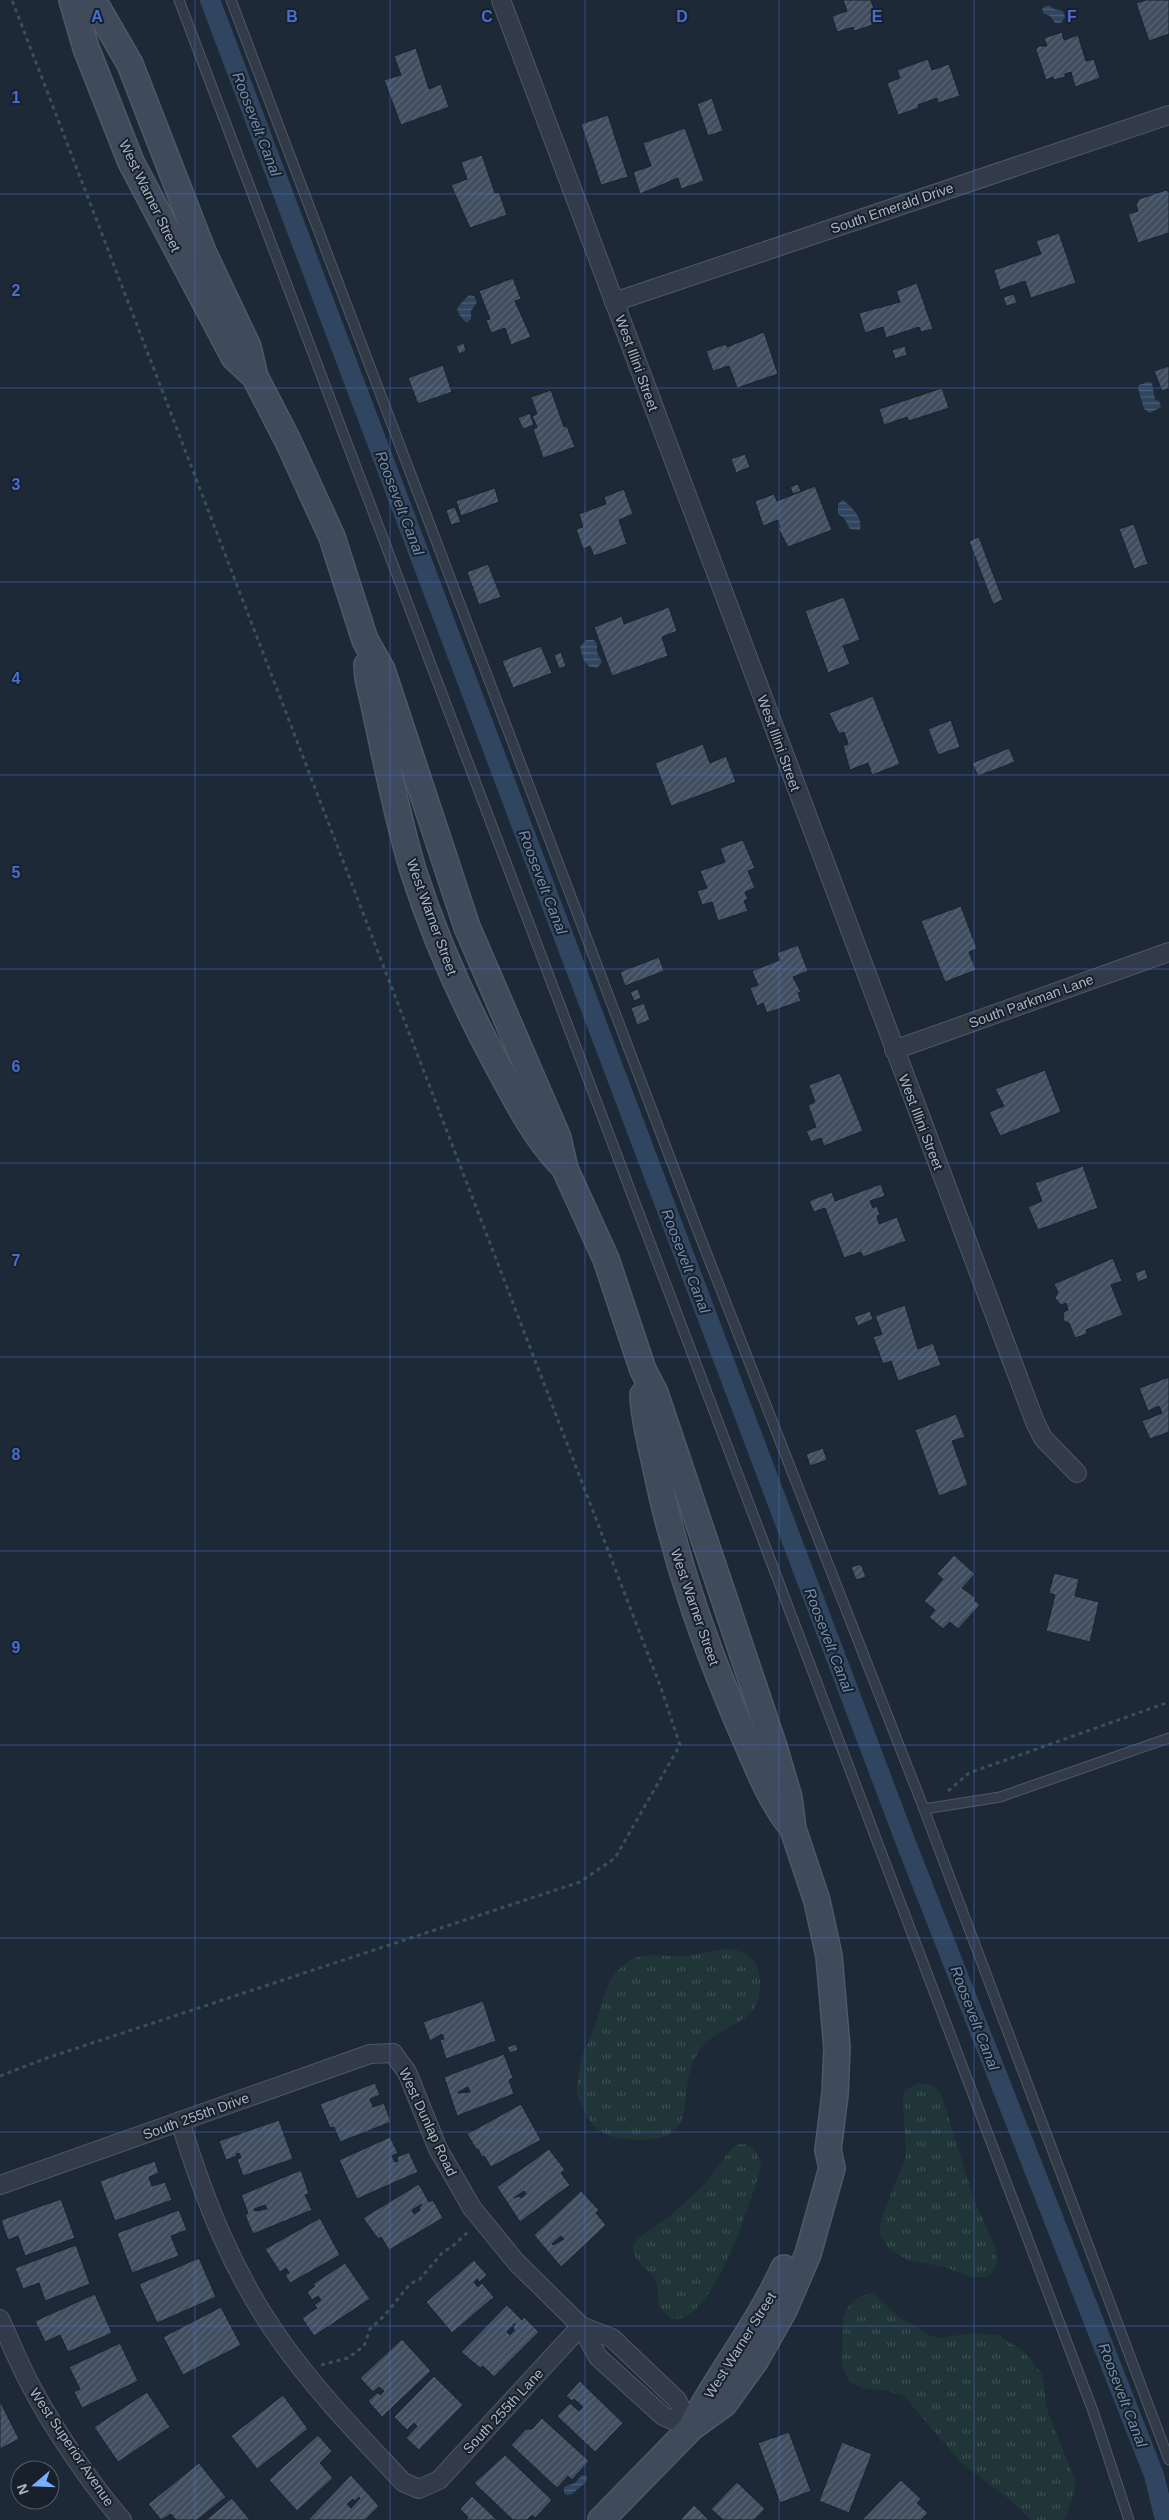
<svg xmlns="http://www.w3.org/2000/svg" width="1169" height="2520" font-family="Arial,sans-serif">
<defs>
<pattern id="grass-tufts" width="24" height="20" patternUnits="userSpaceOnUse" patternTransform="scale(1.25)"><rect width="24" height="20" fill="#203538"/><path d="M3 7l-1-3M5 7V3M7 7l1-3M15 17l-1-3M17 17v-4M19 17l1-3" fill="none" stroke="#3e5053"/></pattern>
<pattern id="water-rules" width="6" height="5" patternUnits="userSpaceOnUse" patternTransform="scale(1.25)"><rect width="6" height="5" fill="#30455f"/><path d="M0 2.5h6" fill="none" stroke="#4b5e74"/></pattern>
<pattern id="building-hatch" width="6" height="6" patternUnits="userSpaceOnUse" patternTransform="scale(1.25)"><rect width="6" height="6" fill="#414e5f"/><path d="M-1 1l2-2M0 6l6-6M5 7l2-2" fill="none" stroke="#5a6574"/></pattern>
</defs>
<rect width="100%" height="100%" fill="#1e2937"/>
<g fill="url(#grass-tufts)">
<path d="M 726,1949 C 741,1950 756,1956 759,1974 C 768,2028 719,2019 698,2053 C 671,2095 710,2146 626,2139 C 604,2137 591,2128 583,2108 C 581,2103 577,2097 577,2091 C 577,2081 580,2067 582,2057 C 585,2048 591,2039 594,2029 C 602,2005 604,1980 626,1963 C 644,1950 664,1958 685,1956 C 699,1955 712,1950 726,1949 Z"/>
<polygon points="919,2083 934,2086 941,2094 974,2200 995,2246 997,2263 991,2274 986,2277 971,2277 945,2267 908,2260 889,2249 880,2236 881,2219 906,2156 903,2097 905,2090"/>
<path d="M 739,2144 C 752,2143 760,2154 761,2166 C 752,2199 713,2325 672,2319 L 660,2308 C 655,2298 661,2288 654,2278 C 647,2266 632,2262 633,2246 L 639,2238 L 672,2214 L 702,2187 L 731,2149 Z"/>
<path d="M 873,2293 L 899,2317 L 929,2335 L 939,2338 L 973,2333 L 998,2335 L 1023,2351 L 1041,2373 L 1044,2382 L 1046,2407 L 1075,2480 L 1075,2490 L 1065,2520 L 1031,2520 L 1009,2499 L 961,2463 L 904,2396 L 884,2390 L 865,2389 L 851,2383 L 842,2367 L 843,2319 C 846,2306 859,2294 873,2293 Z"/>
</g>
<g fill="url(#water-rules)">
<polygon points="1049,5 1054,9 1063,11 1065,17 1061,23 1055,23 1050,16 1043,13 1042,8"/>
<path d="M 469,295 L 474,296 L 477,302 L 471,311 L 471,319 L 467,322 C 463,321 455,310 458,307 C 460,304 466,298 469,295 Z"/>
<polygon points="1148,382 1152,383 1155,400 1159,401 1161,407 1150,413 1144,409 1138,388 1139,385"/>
<path d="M 843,500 C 852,508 863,517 860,530 L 850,529 L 844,518 L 838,514 L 838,504 Z"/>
<polygon points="586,640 594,640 597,644 597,652 602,662 597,668 590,667 584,661 580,647"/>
<polygon points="582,2475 587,2476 586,2482 572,2494 567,2495 564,2493 564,2487 575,2483"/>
</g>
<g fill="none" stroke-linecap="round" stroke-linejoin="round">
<polyline stroke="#30455f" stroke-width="20" points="210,0 906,1843 1154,2475 1165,2520"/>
</g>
<g fill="url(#building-hatch)" stroke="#19222d" fill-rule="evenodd">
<polygon points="843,0 871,0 879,23 854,31 853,27 837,32 832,16 847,11"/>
<polygon points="1146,0 1169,0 1169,34 1149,41 1136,3"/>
<polygon points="1062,32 1064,40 1078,35 1086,61 1094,59 1100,78 1075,87 1071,72 1065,74 1065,77 1054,80 1053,77 1046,80 1036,50 1038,46 1047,46 1044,38"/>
<polygon points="416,48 429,89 441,84 449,107 401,125 384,80 401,75 394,56"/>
<polygon points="928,59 932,70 949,64 960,96 938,103 937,98 918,105 919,108 898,115 887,83 900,78 897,70"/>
<polygon points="712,98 723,131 708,136 697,104"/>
<polygon points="608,115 628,177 601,185 581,124"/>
<polygon points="685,128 704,181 681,189 678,178 640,194 633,172 651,166 643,143"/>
<polygon points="482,155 495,193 499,192 507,215 470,228 451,185 467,179 461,162"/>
<polygon points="1166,190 1169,192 1169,233 1138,243 1128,214 1138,211 1136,205 1139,199"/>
<polygon points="1059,233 1076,283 1031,298 1025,281 1000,290 994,270 1041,254 1036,241"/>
<polygon points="513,278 521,299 515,301 531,337 511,345 505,328 491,333 486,320 490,319 479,291"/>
<polygon points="917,283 933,329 921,332 919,327 886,338 883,327 865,333 859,313 900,302 896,291"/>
<polygon points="1014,294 1017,303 1006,306 1003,297"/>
<polygon points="764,332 778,374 737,388 729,366 713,371 706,351 726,344 727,347"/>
<polygon points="464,343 466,351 459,354 456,346"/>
<polygon points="905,346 907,355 895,359 892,350"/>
<polygon points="443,365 452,392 418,404 408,378"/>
<polygon points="1169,366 1169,388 1162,391 1154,371"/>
<polygon points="942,388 949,408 909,421 907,417 884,425 879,409"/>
<polygon points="551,390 564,427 567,426 575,447 543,458 533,429 537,427 532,416 537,414 531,397"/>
<polygon points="530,413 534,425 523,429 518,418"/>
<polygon points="745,454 750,467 736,473 731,459"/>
<polygon points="798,484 801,491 793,494 790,487"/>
<polygon points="815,486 832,530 788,547 778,528 780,527 778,520 763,526 755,501 774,494 777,501"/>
<polygon points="495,488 499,502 461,516 456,501"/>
<polygon points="624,489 633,514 619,520 627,544 594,556 590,546 583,549 576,529 583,527 579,514 606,504 604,497"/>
<polygon points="455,507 461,522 451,525 446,510"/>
<polygon points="1134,524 1148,564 1134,569 1119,529"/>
<polygon points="979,537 1003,600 993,604 969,541"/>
<polygon points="488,564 501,597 479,605 467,572"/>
<polygon points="844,597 860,640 843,646 850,664 828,673 805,611"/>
<polygon points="669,607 677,631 662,637 668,656 612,676 594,627 622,616 624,624"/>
<polygon points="541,646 552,673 513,688 502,661"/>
<polygon points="561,652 566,666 559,669 554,655"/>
<polygon points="873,696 900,764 872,775 868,763 850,770 843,746 848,744 844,732 839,734 829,713"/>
<polygon points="951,720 960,747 938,755 928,729"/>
<polygon points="703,744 710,763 726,756 736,782 671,806 655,763"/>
<polygon points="1009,748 1015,762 978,776 972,763"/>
<polygon points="743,840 755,868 748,871 755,888 745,892 748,899 744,901 748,911 718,921 712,902 702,905 697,891 707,888 700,871 725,862 720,848"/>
<polygon points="961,906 977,949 969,952 976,970 945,982 921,921"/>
<polygon points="798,945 808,971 793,977 801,992 798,993 801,1001 767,1013 763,1003 757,1006 750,988 758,985 752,971 780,960 777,953"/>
<polygon points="659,957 664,971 625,986 620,972"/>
<polygon points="638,989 641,998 634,1001 630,992"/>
<polygon points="644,1003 650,1020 637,1025 631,1008"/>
<polygon points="1045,1070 1061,1112 1000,1136 989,1112 1004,1106 995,1089"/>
<polygon points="840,1073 863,1131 824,1146 821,1138 811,1142 806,1131 816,1127 808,1105 815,1102 809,1085"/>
<polygon points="1083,1166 1098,1208 1038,1230 1028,1207 1042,1201 1035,1183"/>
<polygon points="881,1184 885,1196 870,1201 873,1208 877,1206 880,1215 877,1216 879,1224 897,1217 906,1241 863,1257 861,1252 844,1258 825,1208 814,1212 809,1201 832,1192 835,1201"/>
<polygon points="1113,1258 1122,1281 1111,1285 1123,1315 1086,1330 1087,1334 1075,1338 1069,1323 1064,1321 1063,1317 1064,1312 1068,1310 1066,1303 1061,1305 1055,1298 1058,1292 1054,1284"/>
<polygon points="1145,1269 1148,1278 1138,1282 1135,1273"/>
<polygon points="905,1305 918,1349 933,1343 941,1365 898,1381 891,1361 883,1364 873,1337 882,1334 875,1316"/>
<polygon points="870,1311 873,1319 858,1326 854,1317"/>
<polygon points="1169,1377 1169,1432 1150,1439 1142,1421 1162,1413 1159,1406 1148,1411 1139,1388"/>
<polygon points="956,1414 965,1437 952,1441 968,1485 939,1496 915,1430"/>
<polygon points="823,1448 827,1460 810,1466 806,1454"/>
<polygon points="954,1555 975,1574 962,1588 976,1598 974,1600 980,1605 958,1629 950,1622 943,1629 929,1617 935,1610 924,1601 943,1579 937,1574"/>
<polygon points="861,1564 866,1577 856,1580 851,1567"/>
<polygon points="1054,1573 1079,1579 1075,1596 1099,1602 1090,1642 1046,1631 1055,1595 1049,1593"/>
<polygon points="483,2001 496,2041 446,2059 440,2040 444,2039 442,2034 430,2041 423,2022"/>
<polygon points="516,2044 518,2050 510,2053 507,2047"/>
<path d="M 504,2054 L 513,2078 L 509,2080 L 514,2094 L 457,2116 L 444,2077 ZM 468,2087 L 470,2092 L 458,2093 L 458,2092 Z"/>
<polygon points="375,2083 380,2095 370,2099 373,2107 384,2103 391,2122 340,2142 334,2127 330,2128 320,2104"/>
<polygon points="521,2104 541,2140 491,2167 484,2156 482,2157 478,2149 476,2149 467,2134"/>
<polygon points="279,2120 293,2159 243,2176 237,2159 241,2158 239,2153 236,2154 237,2156 226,2160 219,2141"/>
<polygon points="390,2137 398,2153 392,2156 395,2162 398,2161 397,2157 409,2152 418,2172 357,2199 339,2160"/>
<path d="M 549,2149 L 565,2170 L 561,2173 L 570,2185 L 520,2222 L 497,2187 ZM 524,2191 L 526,2194 L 521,2198 L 519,2196 L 514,2198 Z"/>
<polygon points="155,2161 159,2173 149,2177 152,2186 165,2182 172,2200 115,2221 100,2181"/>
<path d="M 301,2170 L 309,2194 L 305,2195 L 312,2210 L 253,2234 L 245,2215 L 248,2213 L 241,2195 ZM 265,2205 L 267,2209 L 255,2211 L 254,2209 Z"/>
<path d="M 419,2184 L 429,2202 L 433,2200 L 443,2218 L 389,2250 L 381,2237 L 378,2239 L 363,2218 ZM 422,2204 L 419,2208 L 420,2210 L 414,2214 L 412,2210 Z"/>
<path d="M 581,2191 L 599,2210 L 596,2213 L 606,2225 L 561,2267 L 534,2235 ZM 561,2236 L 564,2239 L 553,2245 L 552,2244 Z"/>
<polygon points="61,2199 75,2238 25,2256 18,2236 8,2240 1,2220"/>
<polygon points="179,2210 187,2230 171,2236 179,2256 132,2273 117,2233"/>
<polygon points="320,2218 340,2255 290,2283 285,2275 289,2273 286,2268 280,2272 265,2249"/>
<polygon points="76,2245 90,2284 45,2301 39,2283 23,2289 15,2268"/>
<polygon points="199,2258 216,2297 157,2323 139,2284"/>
<polygon points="474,2260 487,2275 479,2282 477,2279 474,2282 478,2287 482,2283 494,2297 452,2333 426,2302"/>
<polygon points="345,2263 370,2299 314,2336 302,2318 317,2308 314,2305 321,2300 318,2296 312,2300 307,2292 315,2286 313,2284"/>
<polygon points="95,2294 112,2333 68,2352 60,2335 45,2342 35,2321"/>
<path d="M 507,2305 L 522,2320 L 524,2317 L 539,2332 L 494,2377 L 483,2366 L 480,2368 L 461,2352 ZM 515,2323 L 513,2329 L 515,2330 L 510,2335 L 507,2332 Z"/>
<polygon points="221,2307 241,2345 183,2375 163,2337"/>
<polygon points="402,2339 431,2371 382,2417 368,2401 378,2392 380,2395 384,2391 379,2387 373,2392 360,2378"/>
<polygon points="120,2343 138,2381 82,2408 74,2392 80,2389 69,2367"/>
<polygon points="434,2376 463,2405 419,2450 406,2438 417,2426 414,2423 407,2430 394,2417"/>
<polygon points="580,2381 623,2423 595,2452 557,2416 570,2403 579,2411 583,2407 574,2399 572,2401 566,2396"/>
<polygon points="147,2392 170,2427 118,2462 94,2427"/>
<polygon points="283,2395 308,2429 257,2469 231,2436"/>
<polygon points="0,2401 19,2439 0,2449"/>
<polygon points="542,2418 589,2461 572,2480 568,2476 557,2488 511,2445 526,2429 532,2429"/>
<polygon points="789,2432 811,2491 780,2503 758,2443"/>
<polygon points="318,2435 332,2451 320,2463 333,2478 297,2511 269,2480"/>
<polygon points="842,2442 872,2454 849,2513 819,2501"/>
<polygon points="505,2455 552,2500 535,2518 532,2515 527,2520 513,2520 474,2483"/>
<polygon points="199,2463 226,2497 197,2520 176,2520 171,2514 161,2520 148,2504"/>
<path d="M 351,2475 L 379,2506 L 365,2520 L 308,2520 ZM 359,2497 L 360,2498 L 351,2508 L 347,2504 L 353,2499 L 355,2501 Z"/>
<polygon points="901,2480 921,2499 917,2503 928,2513 921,2520 862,2520"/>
<polygon points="737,2482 765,2509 754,2520 723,2520 711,2509"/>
<polygon points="472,2496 497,2520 466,2520 468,2517 460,2509"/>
<polygon points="232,2498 250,2520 206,2520"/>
<polygon points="694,2505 709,2520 680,2520"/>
</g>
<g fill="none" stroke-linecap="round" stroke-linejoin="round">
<g stroke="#4f5865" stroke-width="11">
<g id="lane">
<polyline points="179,0 1093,2411 1129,2520"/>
<polyline points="231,0 694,1221 924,1809 1169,2460"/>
<polyline points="924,1809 1000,1797 1169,1738"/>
</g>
</g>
<g stroke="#4f5865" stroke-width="20">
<g id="street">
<polyline points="501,0 1035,1422 1043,1438 1077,1473"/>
<polyline points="614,302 1169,115"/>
<polyline points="894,1050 1169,952"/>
<path d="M 180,2121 C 204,2199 233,2274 281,2341 C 317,2392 361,2437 403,2482 L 419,2489 L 439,2480 L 581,2326"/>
<polyline points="0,2185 370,2054 393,2053 407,2072 438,2149 472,2208 516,2262 581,2326 598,2357 663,2416 691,2428"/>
<path d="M 0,2319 C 10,2341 19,2364 31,2386 C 53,2428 91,2484 122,2520"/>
<polyline points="581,2326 612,2338 677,2400 691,2428"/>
</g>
</g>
<g stroke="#4f5865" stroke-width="28">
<g id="secondary">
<polyline points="72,0 86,48 131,162 234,357 251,373"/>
<polyline points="93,0 130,64 203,252 248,347 255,377 288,441 332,537 365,640 382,670 467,927 558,1138 565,1169 606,1259 643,1370 655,1393 774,1747 789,1798 793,1829 817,1901 829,1956 837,2048 835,2094 828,2150 832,2168 808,2254 784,2310 755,2361 724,2404 691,2428 601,2520"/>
<path d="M 367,665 L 368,678 C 383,742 394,807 413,870 C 435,939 464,1004 499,1068 C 517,1101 534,1135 560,1163"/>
<path d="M 643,1395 C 644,1421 652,1448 657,1473 C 677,1567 706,1648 744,1736 C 757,1765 768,1795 787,1821"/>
<path d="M 693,2423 C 722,2370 759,2323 784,2268"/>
</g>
</g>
<g stroke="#3a5152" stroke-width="3" stroke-dasharray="4 4" stroke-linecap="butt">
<polyline points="948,1791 969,1773 1169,1702"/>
<polyline points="0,2076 44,2059 580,1882 615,1858 680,1745 661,1688 12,0"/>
<polyline points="321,2365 348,2358 364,2346 370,2329 384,2316 410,2284 420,2279 442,2253 454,2245 469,2231"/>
</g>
<use href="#lane" stroke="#323b47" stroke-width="9"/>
<use href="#street" stroke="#323b47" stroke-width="18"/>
<use href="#secondary" stroke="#3f4a5a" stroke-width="25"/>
</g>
<path fill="none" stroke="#486dd2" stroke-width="1" stroke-opacity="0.55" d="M 195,0 L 195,2520M 390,0 L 390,2520M 585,0 L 585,2520M 779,0 L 779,2520M 974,0 L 974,2520M 0,194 L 1169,194M 0,388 L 1169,388M 0,582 L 1169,582M 0,775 L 1169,775M 0,969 L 1169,969M 0,1163 L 1169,1163M 0,1357 L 1169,1357M 0,1551 L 1169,1551M 0,1745 L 1169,1745M 0,1938 L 1169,1938M 0,2132 L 1169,2132M 0,2326 L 1169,2326"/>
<g text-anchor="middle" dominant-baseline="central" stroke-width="4" stroke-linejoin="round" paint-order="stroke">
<g font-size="14" fill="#abb5c4" stroke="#17202b">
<text transform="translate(150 196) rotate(64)">West Warner Street</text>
<text transform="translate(892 208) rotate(-19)">South Emerald Drive</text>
<text transform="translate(637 363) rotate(70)">West Illini Street</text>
<text transform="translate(779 743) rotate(70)">West Illini Street</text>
<text transform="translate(432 917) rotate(70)">West Warner Street</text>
<text transform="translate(1031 1001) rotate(-20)">South Parkman Lane</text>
<text transform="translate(921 1122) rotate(69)">West Illini Street</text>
<text transform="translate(695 1607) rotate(71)">West Warner Street</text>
<text transform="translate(196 2116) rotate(-20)">South 255th Drive</text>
<text transform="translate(428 2122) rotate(65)">West Dunlap Road</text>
<text transform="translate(740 2345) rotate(-58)">West Warner Street</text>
<text transform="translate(503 2411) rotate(-47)">South 255th Lane</text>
<text transform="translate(72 2447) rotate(56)">West Superior Avenue</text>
</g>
<g font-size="15" font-style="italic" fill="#728daf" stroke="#17202b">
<text transform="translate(257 124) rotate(69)">Roosevelt Canal</text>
<text transform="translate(400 503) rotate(69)">Roosevelt Canal</text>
<text transform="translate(543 882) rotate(69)">Roosevelt Canal</text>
<text transform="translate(686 1261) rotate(69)">Roosevelt Canal</text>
<text transform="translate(829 1640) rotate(69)">Roosevelt Canal</text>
<text transform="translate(975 2018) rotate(69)">Roosevelt Canal</text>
<text transform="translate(1123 2395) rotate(69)">Roosevelt Canal</text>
</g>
</g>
<g font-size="16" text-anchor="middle" font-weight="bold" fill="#486dd2" stroke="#17202b" stroke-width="4" stroke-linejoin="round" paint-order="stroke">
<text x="97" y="22">A</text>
<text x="292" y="22">B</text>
<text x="487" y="22">C</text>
<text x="682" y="22">D</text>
<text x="877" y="22">E</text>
<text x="1072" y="22">F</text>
<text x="16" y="103">1</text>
<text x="16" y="296">2</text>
<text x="16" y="490">3</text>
<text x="16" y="684">4</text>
<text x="16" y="878">5</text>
<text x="16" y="1072">6</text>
<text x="16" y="1266">7</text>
<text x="16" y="1460">8</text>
<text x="16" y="1653">9</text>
</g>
<g transform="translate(35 2485) rotate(251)"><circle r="24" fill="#17202b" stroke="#525c68"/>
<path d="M0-4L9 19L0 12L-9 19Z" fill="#78aefd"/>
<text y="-8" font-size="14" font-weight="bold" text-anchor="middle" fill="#abb5c4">N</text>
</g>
</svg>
